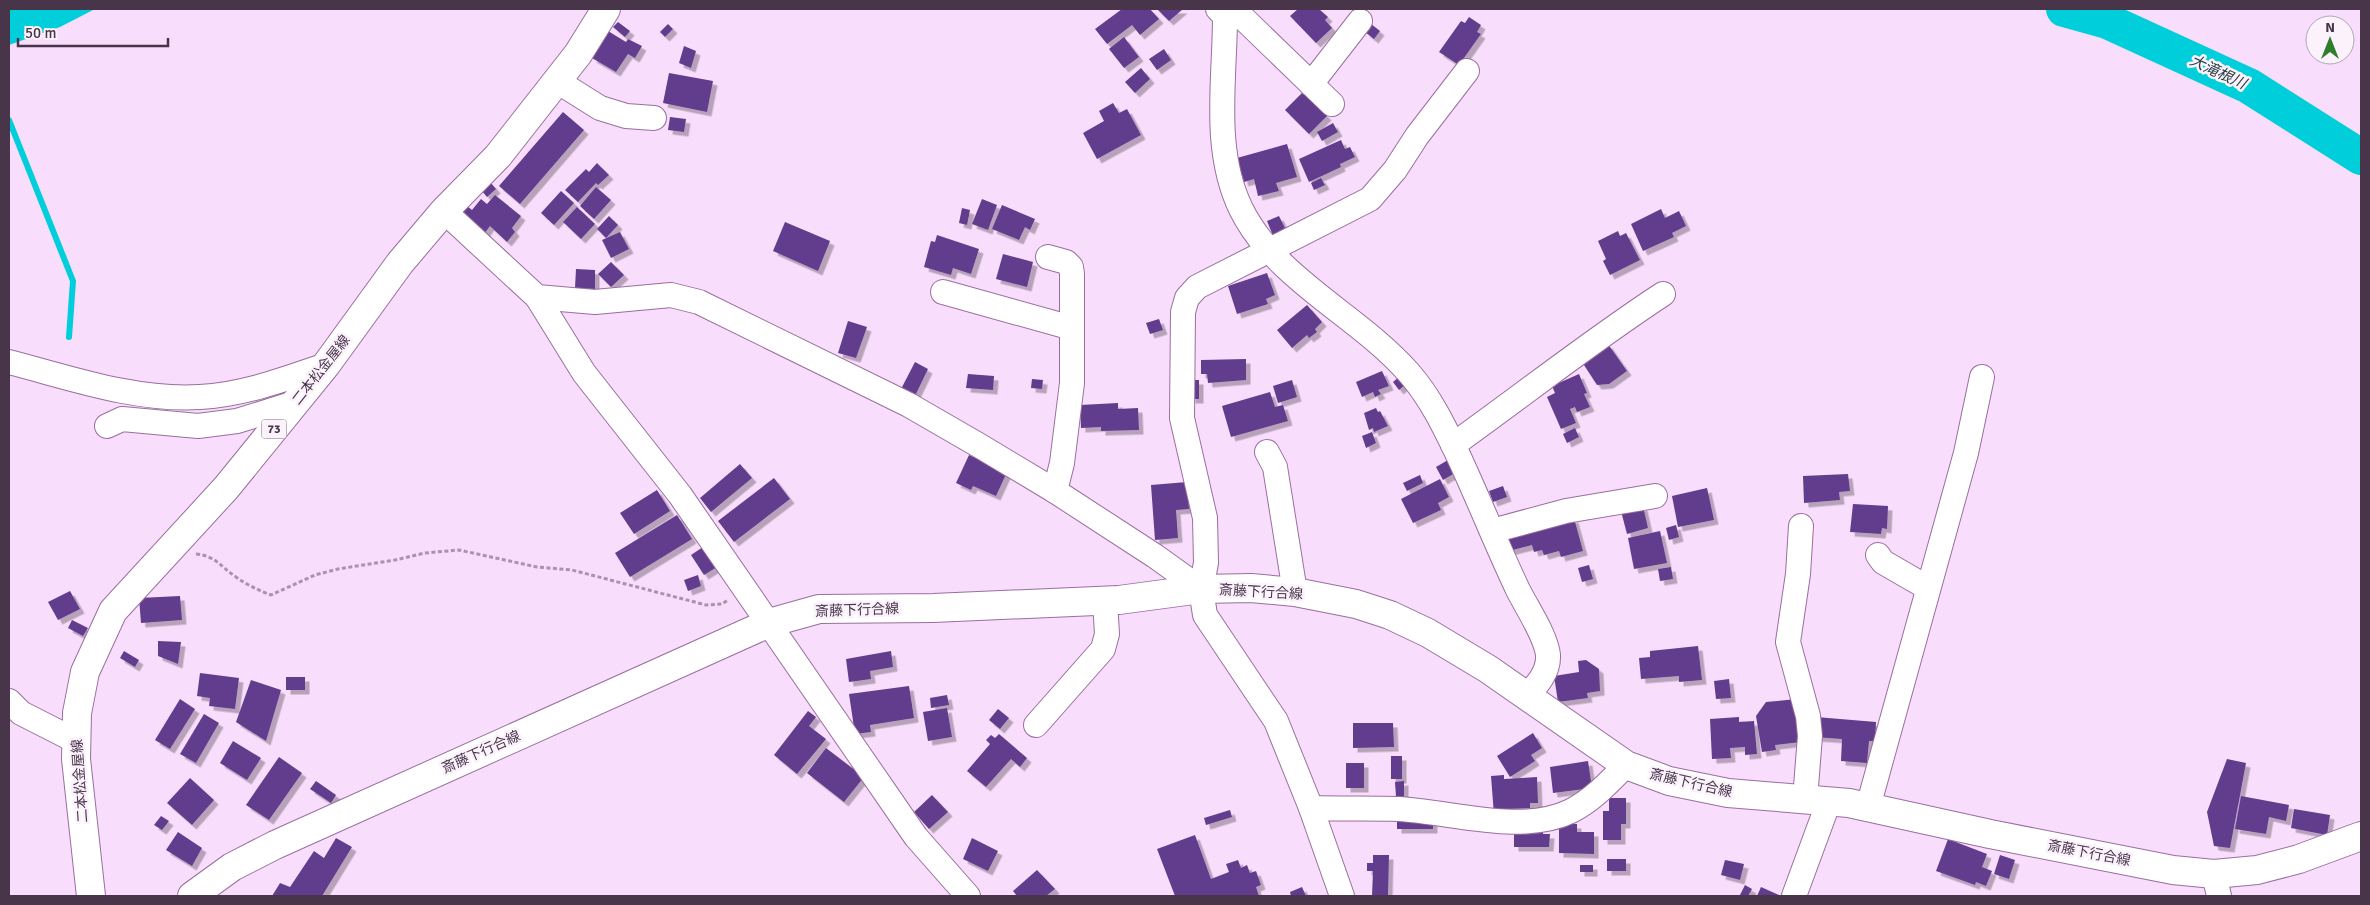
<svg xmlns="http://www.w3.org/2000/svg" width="2370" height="905" font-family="Signika,'Noto Sans JP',sans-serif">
<defs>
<filter id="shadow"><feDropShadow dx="4.5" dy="4.5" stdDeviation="0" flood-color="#0004"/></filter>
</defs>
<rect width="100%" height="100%" fill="#f9ddfc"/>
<polygon fill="#01cedb" points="9,9 95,9 60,27 9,45"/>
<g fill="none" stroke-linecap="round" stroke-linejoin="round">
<polyline stroke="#01cedb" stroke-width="6" points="9,120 73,281 69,337"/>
<polyline stroke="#01cedb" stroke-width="36" points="2064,9 2107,21 2249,86 2361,157"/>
</g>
<g fill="#623c8d" filter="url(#shadow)">
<polygon points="1122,9 1150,9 1159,19 1140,35 1132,25 1107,44 1095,29"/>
<polygon points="1157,9 1183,9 1169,21"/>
<polygon points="1298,9 1319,9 1328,17 1325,20 1332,28 1316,43 1290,16"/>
<polygon points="1469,17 1481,25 1477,32 1481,34 1459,65 1439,52 1461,21 1465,23"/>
<polygon points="618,22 630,31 625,37 613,27"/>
<polygon points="668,24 673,29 665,37 660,32"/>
<polygon points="1371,24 1380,31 1374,39 1365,32"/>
<polygon points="608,31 626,42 628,39 642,46 635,58 628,54 616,72 592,58"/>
<polygon points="1124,37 1139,57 1124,68 1109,49"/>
<polygon points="684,46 696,51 691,68 679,63"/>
<polygon points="1164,49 1171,60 1157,70 1149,59"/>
<polygon points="1141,68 1150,79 1135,93 1125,82"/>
<polygon points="669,73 713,81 707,112 663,103"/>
<polygon points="1303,92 1327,116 1309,134 1285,110"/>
<polygon points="1113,103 1119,113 1127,109 1141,135 1097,159 1083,133 1104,121 1099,111"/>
<polygon points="563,112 584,130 520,204 499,186"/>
<polygon points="670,117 686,119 684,132 668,130"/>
<polygon points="1333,123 1338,132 1322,141 1317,132"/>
<polygon points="1341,140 1345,149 1350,147 1355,157 1340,164 1341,167 1309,182 1299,159"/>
<polygon points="1287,144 1297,177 1276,183 1279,191 1258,196 1254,179 1244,182 1237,158"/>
<polygon points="597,163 609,175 598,185 596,183 578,202 565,190 586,169 589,172"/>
<polygon points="1321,178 1325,185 1314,190 1311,183"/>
<polygon points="491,183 496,189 487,197 482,191"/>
<polygon points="596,187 611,200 594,219 580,206"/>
<polygon points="561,191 574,203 554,225 541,213"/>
<polygon points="495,195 521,216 512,228 515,232 507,242 490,226 484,234 460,214 467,206 472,210 481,199 487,204"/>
<polygon points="982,199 997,205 988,230 972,224"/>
<polygon points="1002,205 1035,219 1030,230 1025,227 1019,240 992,229"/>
<polygon points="577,207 595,224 581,239 563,222"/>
<polygon points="962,208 970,210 967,225 959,223"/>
<polygon points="1661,209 1665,218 1679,211 1686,226 1672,233 1674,237 1643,251 1631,224"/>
<polygon points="609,216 618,225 606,238 597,229"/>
<polygon points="1279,216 1287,232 1274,238 1267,221"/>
<polygon points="785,222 830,241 818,271 773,251"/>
<polygon points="1618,231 1620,236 1626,233 1640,260 1610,275 1603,261 1606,259 1598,241"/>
<polygon points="620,232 629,249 611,258 602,240"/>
<polygon points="937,235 979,249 971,274 953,268 951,275 924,267 931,241 935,242"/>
<polygon points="1003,254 1033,262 1027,287 996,279"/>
<polygon points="611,262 624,275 611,287 598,274"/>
<polygon points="576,269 595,270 595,289 575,288"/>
<polygon points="1267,273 1275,295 1266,299 1268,304 1237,314 1228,286"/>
<polygon points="1307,305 1322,322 1315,329 1317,332 1309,338 1307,335 1292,348 1277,330"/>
<polygon points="1159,319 1163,330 1150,334 1146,323"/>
<polygon points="848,321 867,327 856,358 838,353"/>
<polygon points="1608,344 1627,371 1609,384 1597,385 1582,362"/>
<polygon points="1246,359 1246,380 1208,383 1207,374 1201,374 1201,360"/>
<polygon points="915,362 928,369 914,398 900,391"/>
<polygon points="1382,371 1389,386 1378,390 1381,394 1375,397 1373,392 1362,397 1356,382"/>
<polygon points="968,374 994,376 993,390 966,388"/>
<polygon points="1579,374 1587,393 1584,394 1590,407 1577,412 1575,407 1570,409 1576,423 1561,429 1547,397 1555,393 1552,386"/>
<polygon points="1400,376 1406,384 1399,390 1393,382"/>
<polygon points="1032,379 1043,380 1042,389 1031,388"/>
<rect x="1191" y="380" width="8" height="19"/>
<polygon points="1292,380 1297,397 1278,403 1273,386"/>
<polygon points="1270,392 1275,407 1283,405 1288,421 1231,437 1222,406"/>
<polygon points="1118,403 1118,409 1138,408 1139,430 1101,431 1101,427 1081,428 1080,405"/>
<polygon points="1376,408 1378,412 1380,411 1388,426 1374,432 1373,428 1369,430 1364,413"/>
<polygon points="1575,428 1579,437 1567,443 1563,434"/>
<polygon points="1372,432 1376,443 1366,448 1362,436"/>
<polygon points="969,455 1007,472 996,496 973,486 971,490 956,483"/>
<polygon points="1448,460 1455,473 1443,480 1436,467"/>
<polygon points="740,464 752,478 711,512 700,498"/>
<polygon points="1848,474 1850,491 1839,492 1840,500 1804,503 1803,476"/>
<polygon points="1420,475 1423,483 1407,491 1403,483"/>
<polygon points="774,478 790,499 734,542 718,521"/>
<polygon points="1440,479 1449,497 1438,503 1441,510 1413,523 1401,499"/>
<polygon points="1187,482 1189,509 1176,510 1178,538 1155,540 1151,485"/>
<polygon points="1503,486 1507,497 1493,502 1489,491"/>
<polygon points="1707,488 1714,520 1678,527 1672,496"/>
<polygon points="657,490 670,511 634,534 620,513"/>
<polygon points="1853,504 1888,506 1887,529 1882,528 1881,534 1850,532"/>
<polygon points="1643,506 1648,528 1627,534 1621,511"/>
<polygon points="677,515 692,539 630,577 615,553"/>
<polygon points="1574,518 1583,551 1561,557 1559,551 1544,555 1542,550 1534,552 1532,545 1509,551 1505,536"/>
<polygon points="1676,525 1679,537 1669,540 1666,528"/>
<polygon points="1660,531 1667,563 1634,569 1628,538"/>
<polygon points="703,547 717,567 704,575 691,555"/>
<polygon points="1589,565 1593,579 1582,582 1578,568"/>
<polygon points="1671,567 1673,579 1660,581 1658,569"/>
<polygon points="698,575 701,586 688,591 684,580"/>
<polygon points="70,591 80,609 58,620 48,602"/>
<polygon points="180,596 182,620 141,623 139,598"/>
<polygon points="72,620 88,628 83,636 68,628"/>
<polygon points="158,641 181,642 178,664 158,656"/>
<polygon points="1698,646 1702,680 1679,682 1679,676 1641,679 1639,658 1650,657 1650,651"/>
<polygon points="124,651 139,660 135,667 120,658"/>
<polygon points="891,651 893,667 870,671 871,679 849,682 846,659"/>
<polygon points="1586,660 1599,669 1600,691 1587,693 1588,698 1558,702 1554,676 1579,672 1578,661"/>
<polygon points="200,673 239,678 235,709 209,706 210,698 197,696"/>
<rect x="286" y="677" width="19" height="13"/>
<polygon points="1729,679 1731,698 1716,699 1714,681"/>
<polygon points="251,680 281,690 266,741 236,722"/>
<polygon points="909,686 914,718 870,725 871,732 855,734 849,694"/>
<polygon points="947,695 949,705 931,708 930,698"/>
<polygon points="180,699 195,709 170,749 155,740"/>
<polygon points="1797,699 1801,742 1775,745 1776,750 1762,752 1756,716 1766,702"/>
<polygon points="947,708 952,737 928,741 923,712"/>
<polygon points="998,709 1009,718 1000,729 989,720"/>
<polygon points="808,711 816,717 809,726 826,739 797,774 774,755"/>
<polygon points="204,714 219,723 196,763 180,754"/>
<polygon points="1739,717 1739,722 1754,721 1757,754 1745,755 1745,747 1730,748 1731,758 1712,759 1710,719"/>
<polygon points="1816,717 1876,722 1875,741 1869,741 1867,763 1841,761 1842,739 1814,737"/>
<polygon points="1353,723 1393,723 1394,747 1353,748"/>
<polygon points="1533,733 1542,748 1531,755 1535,761 1510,777 1497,756"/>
<polygon points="999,734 1027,758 1020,767 1011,759 986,787 967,771 990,744 986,740 991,735 995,738"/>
<polygon points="233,741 261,758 247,780 220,763"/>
<polygon points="826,748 864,777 844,802 807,773"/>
<rect x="1391" y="756" width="11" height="23"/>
<polygon points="279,757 302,773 269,820 246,805"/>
<polygon points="2227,759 2246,763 2230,848 2214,846 2207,812"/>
<polygon points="1588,761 1592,788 1553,793 1550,767"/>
<rect x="1346" y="763" width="18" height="25"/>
<polygon points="1504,775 1504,779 1537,777 1538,803 1530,803 1530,808 1506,809 1506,814 1494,815 1491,776"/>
<polygon points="190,778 214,800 192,825 167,803"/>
<polygon points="316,781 336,795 331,803 310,789"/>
<polygon points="1404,781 1404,797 1396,797 1395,782"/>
<polygon points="932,795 948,812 929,829 914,812"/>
<polygon points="2241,796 2289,805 2286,821 2269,817 2266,834 2235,829"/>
<polygon points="1609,798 1626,798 1626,824 1621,824 1621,840 1603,840 1603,811 1609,811"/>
<polygon points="2294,809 2330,815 2327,835 2291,828"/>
<polygon points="1230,810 1232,817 1206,825 1204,818"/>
<polygon points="161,816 169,821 162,830 154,825"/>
<rect x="1397" y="817" width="36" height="12"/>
<polygon points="1559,824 1577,824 1577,832 1594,832 1594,854 1559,853"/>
<polygon points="1514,831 1543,831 1543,834 1550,834 1549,847 1514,847"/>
<polygon points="178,832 202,848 192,866 166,850"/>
<polygon points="1195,835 1211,879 1229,872 1226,864 1238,860 1241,868 1247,865 1250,873 1256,871 1261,885 1256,887 1259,896 1175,896 1157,849"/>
<polygon points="336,838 352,847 322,896 272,896 280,883 290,887 314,851 324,858"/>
<polygon points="972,838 998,851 988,871 963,859"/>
<polygon points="1948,839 1987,854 1982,867 1992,871 1986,886 1976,882 1975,885 1936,871"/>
<polygon points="1373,855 1389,855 1388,896 1372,896 1373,871 1367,871 1367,863 1373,863"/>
<polygon points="2000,855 2015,860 2009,879 1994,874"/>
<rect x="1607" y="859" width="19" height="12"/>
<polygon points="1725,860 1744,864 1740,880 1721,875"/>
<rect x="1580" y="865" width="13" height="7"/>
<polygon points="1037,870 1055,889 1046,896 1017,896 1013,891"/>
<polygon points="1745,885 1752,889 1748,896 1740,895"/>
<polygon points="1302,887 1306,896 1291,896 1290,892"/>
<polygon points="1761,887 1781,896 1757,896"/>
</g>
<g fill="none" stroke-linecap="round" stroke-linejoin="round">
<g stroke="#996f9e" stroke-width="26">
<g id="minor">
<path d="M 1218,9 L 1225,16 C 1225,80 1212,149 1241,209 C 1277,281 1357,314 1409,373 C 1430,397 1444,426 1458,455 C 1479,500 1497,546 1518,590 C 1527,608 1546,636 1548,655 C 1549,672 1537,685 1526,697"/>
<polyline points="1225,16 1243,18 1332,104"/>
<polyline points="557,81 600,108 626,116 654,118"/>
<polyline points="1311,84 1360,21"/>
<polyline points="444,211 537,297 595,302 671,295 699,302 909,405 980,446 1055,491 1155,556 1201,589"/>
<polyline points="1048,257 1066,262 1071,267 1072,274 1072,383 1062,463 1055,491"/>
<polyline points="943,292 1072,328"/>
<polyline points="537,297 584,373 680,495 916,837 968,896"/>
<path d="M 9,362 C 71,378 135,401 200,397 C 243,395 285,379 326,365"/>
<polyline points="107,426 122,419 198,426 237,421 295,403"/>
<path d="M 1453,445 C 1523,395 1591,341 1663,294"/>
<polyline points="1267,452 1275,467 1295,592"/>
<polyline points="1801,526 1798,574 1788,642 1808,716 1810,736 1805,799"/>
<polyline points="1492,531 1566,511 1655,496"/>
<polyline points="1878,555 1883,562 1928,588"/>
<polyline points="9,701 21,713 76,741"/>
<polyline points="1036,725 1103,649 1107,634 1105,601"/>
<polyline points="1868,807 1966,453 1982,377"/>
<path d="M 1311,808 C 1340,809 1370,808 1399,809 C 1452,812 1522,835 1571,811 C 1593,800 1609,782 1626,765"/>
<polyline points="2214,874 2219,896"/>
<polyline points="1342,896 1311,808 1276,721 1205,615 1201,589 1206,563 1205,518 1182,418 1183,312 1187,298 1197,287 1370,199 1395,170 1417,136 1467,71"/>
<polyline points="1794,896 1829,801"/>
</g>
</g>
<g stroke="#996f9e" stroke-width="30">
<g id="major">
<polyline points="91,896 76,759 77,713 85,672 113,611 226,488 326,365 400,263 444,211 498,156 578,54 606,9"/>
<polyline points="192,896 232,867 275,845 769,623 819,609 933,608 1119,600 1201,589 1251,588 1295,592 1356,604 1390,615 1428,633 1488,669 1626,765 1669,781 1728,793 1849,803 1990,834 2173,870 2214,874 2257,870 2299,859 2361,836"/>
</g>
</g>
<path stroke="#ab93ad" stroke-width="3" stroke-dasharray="4 2.5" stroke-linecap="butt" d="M 196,554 C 216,556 221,567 236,577 C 247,585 258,590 271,595 L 315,575 L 338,569 L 395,560 L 425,553 L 459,550 L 537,567 L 572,570 L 706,605 L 722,604 L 728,600"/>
<use href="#minor" stroke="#fff" stroke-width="24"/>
<use href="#major" stroke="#fff" stroke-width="28"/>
</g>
<g text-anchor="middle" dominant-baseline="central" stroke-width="5" stroke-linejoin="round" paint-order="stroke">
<rect fill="#fbf2fc" stroke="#7e6e7f" stroke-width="1" x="261.5" y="419.5" width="25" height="19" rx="4"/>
<g font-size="12" font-weight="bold" fill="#48354a">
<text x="274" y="429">73</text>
</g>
<g font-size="14" fill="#48354a" stroke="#fbf2fc">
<text transform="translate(321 370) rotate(-52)">二本松金屋線</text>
<text transform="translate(1261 592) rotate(3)">斎藤下行合線</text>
<text transform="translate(857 610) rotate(-2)">斎藤下行合線</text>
<text transform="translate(481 752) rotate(-24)">斎藤下行合線</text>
<text transform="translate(80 781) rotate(-94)">二本松金屋線</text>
<text transform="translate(1691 783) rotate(13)">斎藤下行合線</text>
<text transform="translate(2089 853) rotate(11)">斎藤下行合線</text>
</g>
<g font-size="15" font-style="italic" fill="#274144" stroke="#fbf2fc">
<text transform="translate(2218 72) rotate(25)">大滝根川</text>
</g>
</g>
<rect width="2370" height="905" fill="none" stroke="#48354a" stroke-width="20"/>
<g transform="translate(2330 40)"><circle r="24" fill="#fbf2fc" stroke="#b3a6b5"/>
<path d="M0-4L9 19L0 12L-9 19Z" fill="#2d7f2b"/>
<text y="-8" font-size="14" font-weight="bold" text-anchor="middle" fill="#48354a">N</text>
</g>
<path d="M18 38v8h150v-8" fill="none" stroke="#48354a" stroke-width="2.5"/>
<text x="25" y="38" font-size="15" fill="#48354a" stroke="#fbf2fc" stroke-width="4" paint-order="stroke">50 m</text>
</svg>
